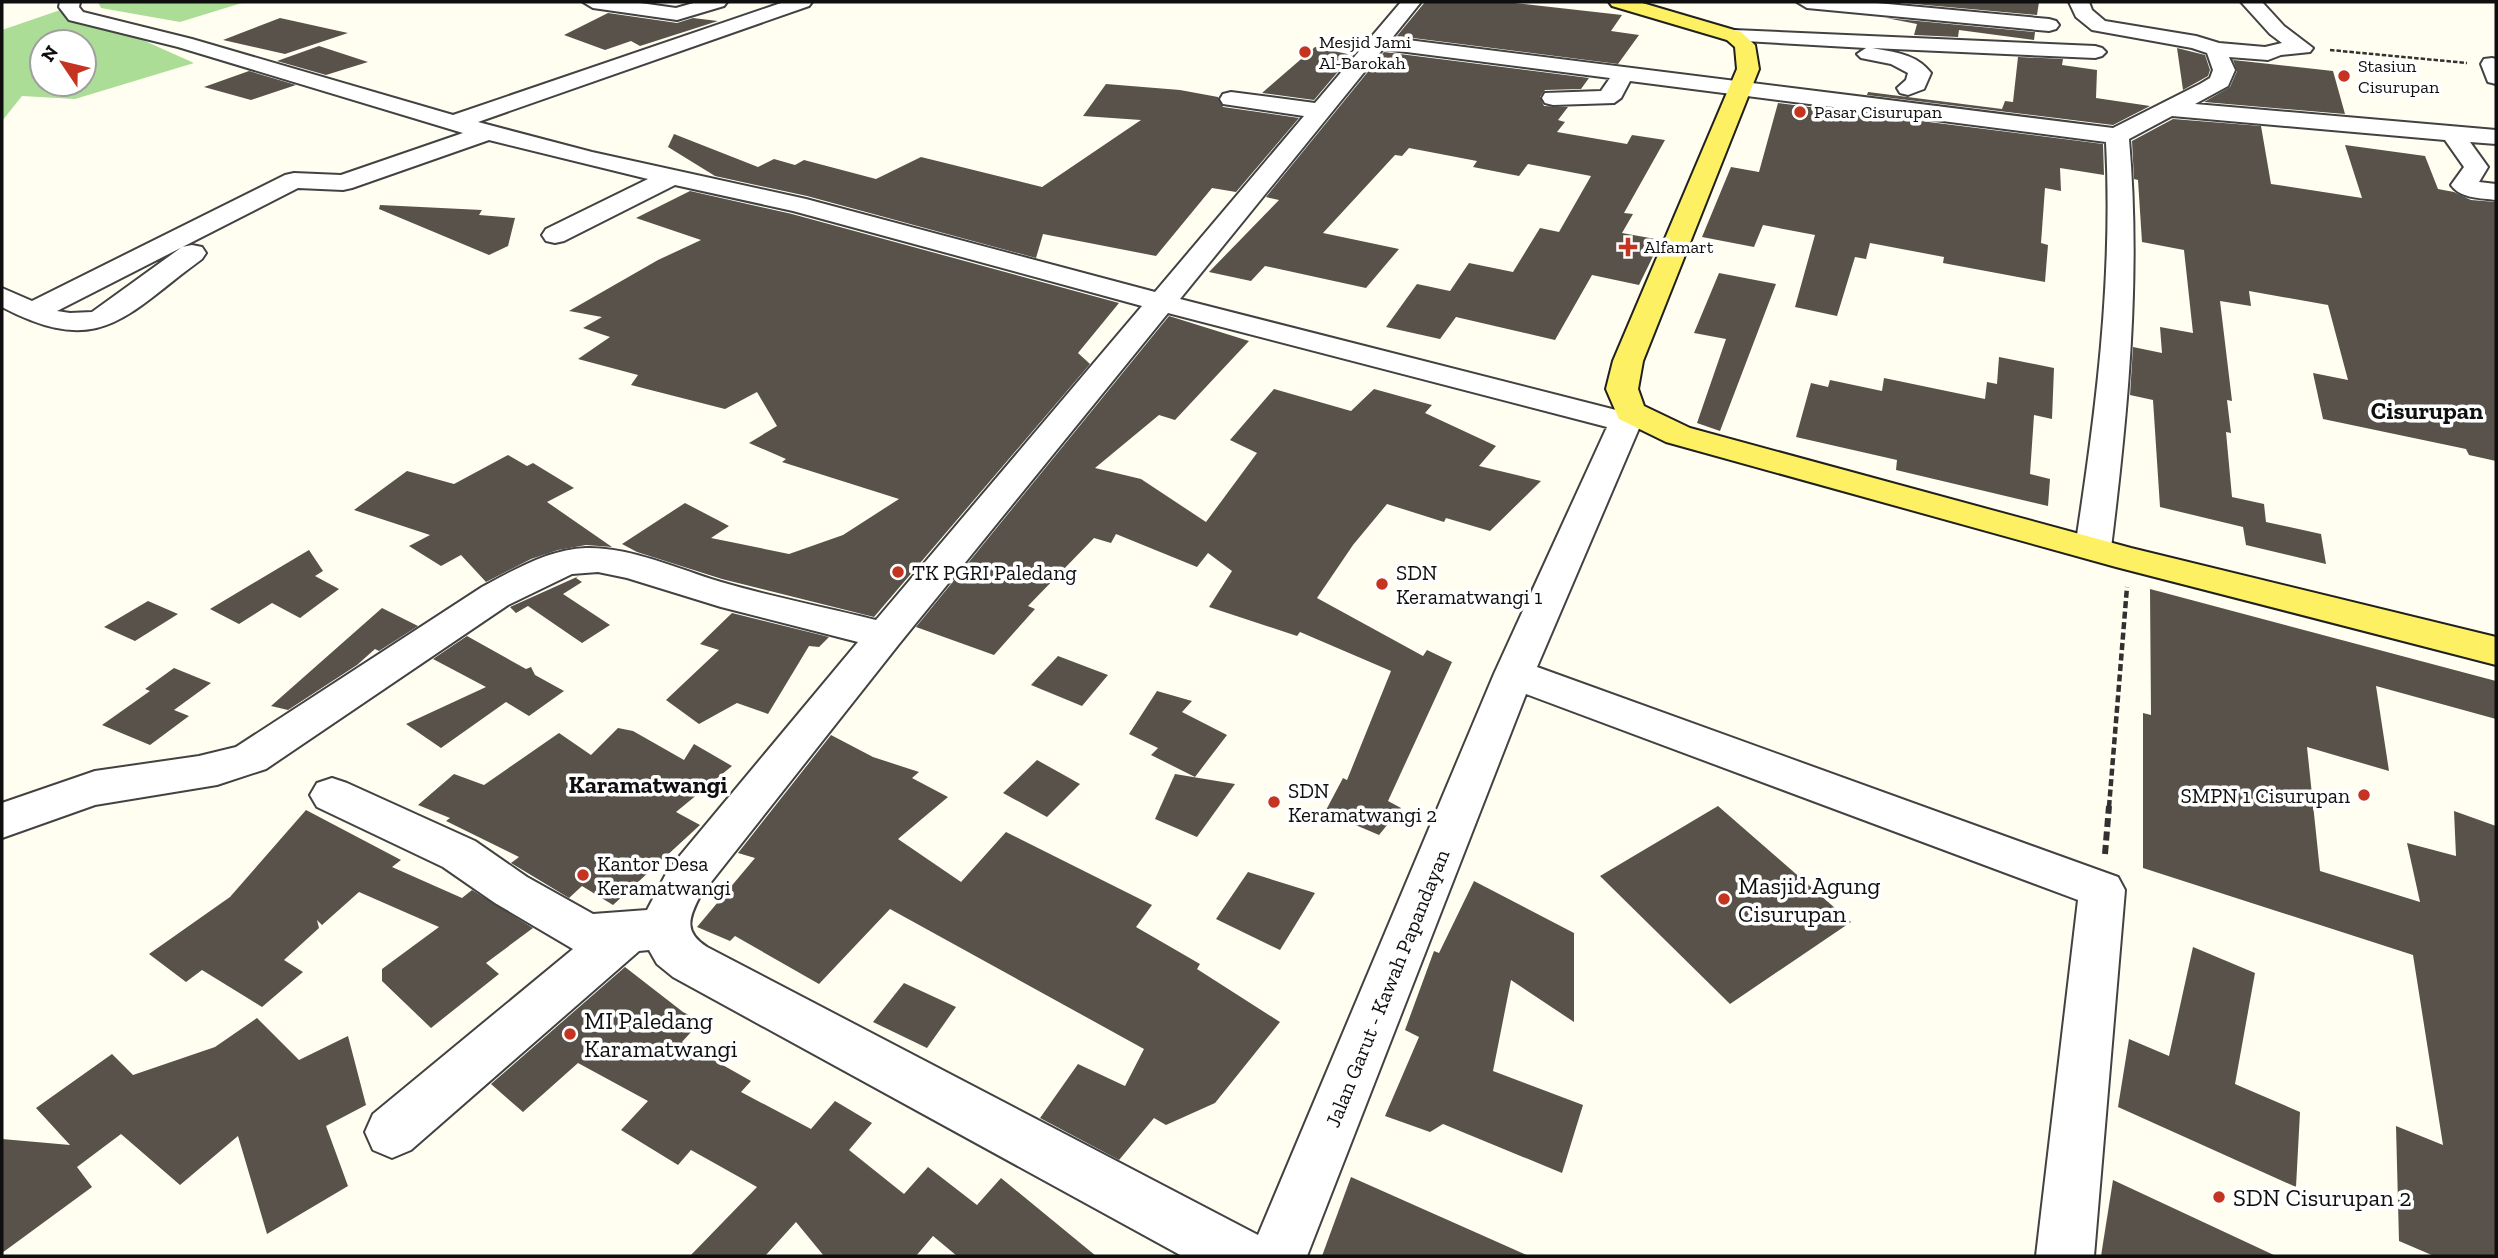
<svg xmlns="http://www.w3.org/2000/svg" width="2498" height="1258" font-family="'Zilla Slab',serif">
<rect width="100%" height="100%" fill="#fffef1"/>
<g fill="#abdd97" fill-rule="evenodd">
<polygon points="98,2 245,2 180,22 101,8"/>
<path d="M 69,7 L 194,63 L 75,99 L 22,96 L 2,121 L 2,30 ZM 42,42 L 84,42 L 84,84 L 42,84 Z"/>
</g>
<g fill="#58524b">
<polygon points="1425,2 1506,2 1622,15 1611,31 1639,35 1618,64 1397,36"/>
<polygon points="1892,2 2039,2 2037,15"/>
<polygon points="608,13 677,23 693,18 718,21 640,46 631,41 605,50 564,35"/>
<polygon points="280,18 348,33 285,54 223,40"/>
<polygon points="1886,18 2035,32 2034,40 1959,30 1958,37 1914,35 1917,24"/>
<polygon points="319,46 368,62 326,75 277,61"/>
<polygon points="1315,47 1352,55 1314,100 1262,93"/>
<polygon points="2177,48 2205,55 2210,70 2208,76 2183,90"/>
<polygon points="1384,52 1589,78 1581,89 1545,90 1540,97 1544,106 1568,107 1558,120 1565,122 1557,132 1627,144 1632,135 1665,140 1624,213 1633,214 1622,233 1661,240 1639,285 1592,275 1555,340 1456,317 1440,339 1386,327 1417,284 1450,291 1469,263 1513,272 1540,228 1559,232 1591,176 1528,164 1519,176 1473,167 1477,161 1409,148 1402,156 1395,155 1323,233 1399,249 1366,288 1265,266 1251,281 1209,272 1279,200 1266,197"/>
<polygon points="2018,57 2063,59 2062,65 2097,70 2096,98 2150,106 2113,125 1867,95 1868,92 2002,109 2005,101 2013,102"/>
<polygon points="2233,60 2333,71 2345,114 2204,102 2230,87 2237,71"/>
<polygon points="249,71 296,85 251,100 204,87"/>
<polygon points="1106,84 1180,90 1218,97 1223,107 1299,118 1236,192 1212,188 1156,256 1043,234 1036,258 807,196 715,176 668,147 674,134 758,167 774,159 795,165 804,160 876,179 921,157 1042,187 1141,120 1083,116"/>
<polygon points="1778,103 2103,144 2104,175 2060,168 2061,191 2045,188 2041,243 2048,245 2045,282 1943,263 1944,257 1870,243 1866,259 1855,257 1837,316 1795,307 1815,235 1763,225 1754,247 1702,237 1731,167 1759,172"/>
<polygon points="2173,119 2261,126 2271,184 2362,198 2345,145 2425,156 2438,189 2454,192 2471,200 2496,202 2496,461 2469,455 2466,449 2323,419 2313,373 2348,380 2328,305 2249,291 2251,306 2220,301 2232,401 2227,400 2231,433 2226,432 2232,497 2264,504 2266,522 2321,534 2326,564 2246,545 2243,527 2160,507 2153,400 2130,395 2133,347 2162,353 2160,327 2193,333 2184,250 2142,242 2138,180 2134,179 2132,141"/>
<polygon points="690,191 792,214 1119,303 1078,353 1090,364 874,617 722,579 637,552 622,544 685,503 729,526 711,538 789,554 843,535 899,499 782,462 786,459 749,443 777,426 757,392 725,409 631,385 638,375 578,359 610,337 583,328 602,317 569,311 658,260 701,240 636,218"/>
<polygon points="380,205 482,210 479,215 515,218 508,246 489,255 379,209"/>
<polygon points="1719,273 1776,284 1720,431 1697,423 1726,339 1694,333"/>
<polygon points="1169,316 1249,341 1175,420 1159,415 1095,468 1141,479 1206,522 1257,453 1230,440 1274,389 1351,411 1374,389 1432,405 1425,413 1496,446 1479,466 1541,481 1490,531 1446,518 1444,522 1387,504 1353,545 1317,598 1423,656 1427,650 1452,662 1388,801 1401,808 1379,835 1325,812 1343,778 1347,780 1391,671 1300,632 1297,636 1209,607 1232,571 1208,553 1197,567 1116,534 1111,543 1094,538 1028,606 1035,609 994,655 916,627"/>
<polygon points="1999,357 2054,368 2052,419 2034,415 2030,474 2050,479 2048,506 1896,470 1897,460 1796,437 1811,383 1828,387 1830,380 1882,391 1884,378 1985,399 1987,382 1997,384"/>
<polygon points="508,455 527,466 533,463 574,488 547,502 612,547 586,545 558,550 531,559 486,582 461,555 441,566 409,546 430,535 354,510 407,471 454,484"/>
<polygon points="309,550 323,571 315,576 339,589 300,618 272,603 239,624 210,609"/>
<polygon points="579,576 576,578 582,582 563,594 610,625 582,643 528,606 516,613 510,607"/>
<polygon points="2150,589 2496,681 2496,719 2376,686 2389,771 2307,747 2320,871 2420,902 2407,843 2456,856 2454,811 2496,826 2496,1256 2434,1256 2399,1241 2396,1126 2443,1145 2413,955 2143,868 2143,713 2151,715"/>
<polygon points="148,601 178,614 135,641 104,627"/>
<polygon points="382,608 418,626 379,651 375,649 357,665 288,710 271,706"/>
<polygon points="732,613 829,637 819,647 809,646 768,714 737,703 699,724 666,700 719,650 700,644"/>
<polygon points="467,636 526,669 531,667 535,675 564,691 529,716 506,702 441,748 406,724 486,687 433,659"/>
<polygon points="1058,656 1108,675 1082,706 1031,685"/>
<polygon points="174,668 211,683 174,710 189,716 150,745 102,725 150,691 145,689"/>
<polygon points="1157,691 1192,701 1182,712 1227,735 1195,777 1151,755 1158,748 1129,734"/>
<polygon points="618,728 633,731 684,760 694,744 732,766 676,812 700,825 613,905 582,886 569,898 511,863 519,857 446,821 450,818 418,805 454,774 484,785 559,733 591,755"/>
<polygon points="831,735 873,757 919,772 912,778 948,797 898,839 961,882 1006,832 1152,905 1136,927 1200,964 1197,969 1280,1022 1215,1103 1166,1125 1154,1118 1119,1160 1040,1118 1078,1064 1125,1086 1144,1049 890,909 819,984 735,936 730,941 697,927 755,858 738,853"/>
<polygon points="1037,760 1080,784 1047,817 1003,793"/>
<polygon points="1175,774 1235,784 1197,837 1155,819"/>
<polygon points="1718,806 1851,922 1730,1004 1600,876"/>
<polygon points="306,810 401,860 392,867 462,898 472,890 533,928 486,963 499,974 431,1028 382,981 382,969 439,927 359,892 322,925 317,920 319,928 284,960 303,972 262,1007 202,970 186,982 149,954 230,897"/>
<polygon points="1248,872 1315,893 1280,950 1216,919"/>
<polygon points="1474,881 1574,933 1574,1022 1511,980 1493,1071 1583,1105 1562,1173 1443,1124 1430,1132 1385,1116 1419,1037 1405,1030 1434,951 1439,953"/>
<polygon points="2193,947 2255,973 2235,1084 2300,1112 2296,1187 2118,1107 2129,1039 2169,1056"/>
<polygon points="625,967 683,1012 701,1021 682,1042 751,1081 741,1092 811,1129 835,1101 872,1123 849,1150 904,1194 928,1167 977,1205 1001,1178 1096,1256 957,1256 933,1236 916,1256 824,1256 796,1222 765,1256 690,1256 757,1187 691,1150 678,1165 621,1130 648,1101 578,1063 523,1112 491,1084"/>
<polygon points="904,983 956,1007 927,1048 873,1022"/>
<polygon points="257,1018 299,1060 348,1036 366,1105 326,1126 348,1186 267,1234 238,1136 180,1185 121,1134 77,1167 92,1187 2,1253 2,1139 70,1145 36,1108 112,1054 133,1075 215,1047"/>
<polygon points="1351,1177 1529,1256 1322,1256"/>
<polygon points="2113,1180 2276,1256 2101,1256"/>
</g>
<g fill="none" stroke-linecap="round" stroke-linejoin="round">
<g stroke="#424242" stroke-width="4">
<g id="minor">
<path d="M 60,2 L 80,2 L 79,7 L 83,12 L 192,39 L 453,115 L 784,2 L 812,2 L 809,6 L 478,122 L 592,152 L 806,199 L 1155,292 L 1304,116 L 1223,104 L 1220,99 L 1223,94 L 1231,92 L 1315,103 L 1401,2 L 1421,2 L 1392,38 L 2113,128 L 2200,84 L 2210,78 L 2213,70 L 2207,53 L 2192,48 L 2092,30 L 2076,17 L 2069,2 L 2089,2 L 2092,10 L 2105,21 L 2196,36 L 2219,43 L 2265,47 L 2282,43 L 2270,34 L 2241,2 L 2262,2 L 2284,26 L 2313,48 L 2310,52 L 2281,55 L 2268,60 L 2229,57 L 2235,70 L 2228,86 L 2195,104 L 2496,130 L 2496,144 L 2470,142 L 2488,167 L 2479,182 L 2496,184 L 2496,200 C 2481,198 2461,199 2451,185 L 2464,167 L 2445,140 L 2172,116 L 2129,139 C 2141,276 2128,411 2111,548 L 2106,556 L 2093,560 L 2080,556 L 2075,548 C 2096,413 2113,279 2106,142 L 1630,81 L 1621,98 L 1614,103 L 1553,105 L 1545,103 L 1542,98 L 1545,93 L 1601,91 L 1610,78 L 1383,49 L 1180,299 L 1616,410 L 1619,405 L 1630,402 L 1641,405 L 1646,412 L 1537,667 L 2118,877 L 2125,890 L 2094,1256 L 2036,1256 L 2078,900 L 1526,694 L 1307,1256 L 1182,1256 L 673,977 L 657,964 L 649,950 L 639,951 L 411,1150 L 392,1158 L 373,1150 L 365,1132 L 373,1114 L 573,949 L 495,903 L 443,867 L 317,807 L 310,795 L 317,783 L 332,778 L 347,783 L 475,841 L 527,877 L 593,914 L 647,910 L 668,870 L 858,642 L 721,607 L 627,578 L 598,572 L 572,574 L 508,605 L 266,769 L 217,785 L 95,805 L 2,838 L 2,803 L 95,771 L 199,756 L 236,747 L 482,587 C 514,570 549,549 586,548 C 631,547 678,569 721,582 C 772,597 824,607 876,620 L 1142,306 L 793,211 L 675,185 L 564,241 L 555,243 L 546,241 L 542,235 L 546,229 L 648,179 L 489,140 L 352,188 L 343,190 L 298,188 L 57,311 L 70,313 L 92,312 L 182,247 L 192,245 L 202,247 L 206,253 L 202,259 C 125,315 101,359 2,307 L 2,288 L 32,301 L 285,175 L 294,173 L 341,175 L 463,133 L 178,47 L 69,20 L 59,7 ZM 1168,313 L 1607,427 L 1494,674 L 1258,1235 L 707,947 C 684,932 688,919 700,896 L 899,644 Z"/>
<polygon points="583,2 633,2 676,8 697,2 727,2 724,6 677,20 593,8"/>
<polygon points="1797,2 1866,2 2049,19 2056,21 2059,25 2056,29 2049,31 1807,8"/>
<path d="M 1734,30 L 2095,46 L 2102,48 L 2106,52 L 2102,56 L 2095,58 L 1872,48 C 1894,52 1917,54 1931,73 L 1924,89 L 1908,95 L 1900,93 L 1897,88 L 1906,80 L 1908,73 L 1891,64 L 1861,58 L 1857,54 L 1866,48 L 1727,40 L 1724,36 L 1727,32 Z"/>
<polygon points="2492,58 2496,59 2496,84 2488,82 2481,64 2484,59"/>
</g>
</g>
<g stroke="#202020" stroke-width="4">
<polygon id="major" points="1609,2 1639,2 1741,32 1755,45 1759,69 1643,361 1638,389 1644,406 1690,428 2131,548 2496,637 2496,665 2116,567 1666,442 1619,419 1606,389 1613,361 1737,69 1735,47 1727,40 1612,6"/>
</g>
<polyline stroke="#313131" stroke-width="2.5" stroke-dasharray="4.5 2" stroke-linecap="butt" points="2330,50 2467,63"/>
<polyline stroke="#313131" stroke-width="4.5" stroke-dasharray="7 3.5" stroke-linecap="butt" points="2109,807 2127,587"/>
<polyline stroke="#313131" stroke-width="6" stroke-dasharray="9 4.5" stroke-linecap="butt" points="2105,854 2109,806"/>
<use href="#minor" fill="#fff" fill-rule="evenodd"/>
<use href="#major" fill="#fdf063" fill-rule="evenodd"/>
</g>
<g fill="#c53321" stroke="#fff" stroke-width="2.5">
<circle cx="1305" cy="52" r="7"/>
<circle cx="2344" cy="76" r="7"/>
<circle cx="1800" cy="112" r="7"/>
<path d="M1624.5 236.5h7v7h7v7h-7v7h-7v-7h-7v-7h7z"/>
<circle cx="898" cy="572" r="7"/>
<circle cx="1382" cy="584" r="7"/>
<circle cx="2364" cy="795" r="7"/>
<circle cx="1274" cy="802" r="7"/>
<circle cx="583" cy="875" r="7"/>
<circle cx="1724" cy="899" r="7"/>
<circle cx="570" cy="1034" r="7"/>
<circle cx="2219" cy="1197" r="7"/>
</g>
<g text-anchor="middle" dominant-baseline="central" stroke-width="7" stroke-linejoin="round" paint-order="stroke">
<g font-size="18" fill="#0f0f0f" stroke="#fff" text-anchor="start">
<text x="1319" y="42">Mesjid Jami<tspan x="1319" dy="21">Al-Barokah</tspan></text>
<text x="2358" y="66">Stasiun<tspan x="2358" dy="21">Cisurupan</tspan></text>
<text x="1814" y="112">Pasar Cisurupan</text>
<text x="1644" y="247">Alfamart</text>
</g>
<g font-size="21" fill="#0f0f0f" stroke="#fff" text-anchor="start">
<text x="912" y="572">TK PGRI Paledang</text>
<text x="1396" y="572">SDN<tspan x="1396" dy="24">Keramatwangi 1</tspan></text>
<text x="1288" y="790">SDN<tspan x="1288" dy="24">Keramatwangi 2</tspan></text>
<text x="2350" y="795" text-anchor="end">SMPN 1 Cisurupan</text>
<text x="597" y="863">Kantor Desa<tspan x="597" dy="24">Keramatwangi</tspan></text>
</g>
<g font-size="21" fill="#0f0f0f" stroke="#fff">
<text transform="translate(1387 988) rotate(-68)">Jalan Garut - Kawah Papandayan</text>
</g>
<g font-size="24" font-weight="bold" fill="#0f0f0f" stroke="#fff">
<text x="2427" y="410">Cisurupan</text>
<text x="648" y="784">Karamatwangi</text>
</g>
<g font-size="24" fill="#0f0f0f" stroke="#fff" text-anchor="start">
<text x="1738" y="885">Masjid Agung<tspan x="1738" dy="28">Cisurupan</tspan></text>
<text x="584" y="1020">MI Paledang<tspan x="584" dy="28">Karamatwangi</tspan></text>
<text x="2233" y="1197">SDN Cisurupan 2</text>
</g>
</g>
<rect width="2498" height="1258" fill="none" stroke="#0f0f0f" stroke-width="7"/>
<g transform="translate(63 63) rotate(305)"><circle r="33" fill="#ffffff" stroke="#9f9f9f" stroke-width="2"/>
<path d="M0-5L12 26L0 18L-12 26Z" fill="#c53321"/>
<text y="-10" font-size="19" font-weight="bold" text-anchor="middle" fill="#0f0f0f">N</text>
</g>
</svg>
